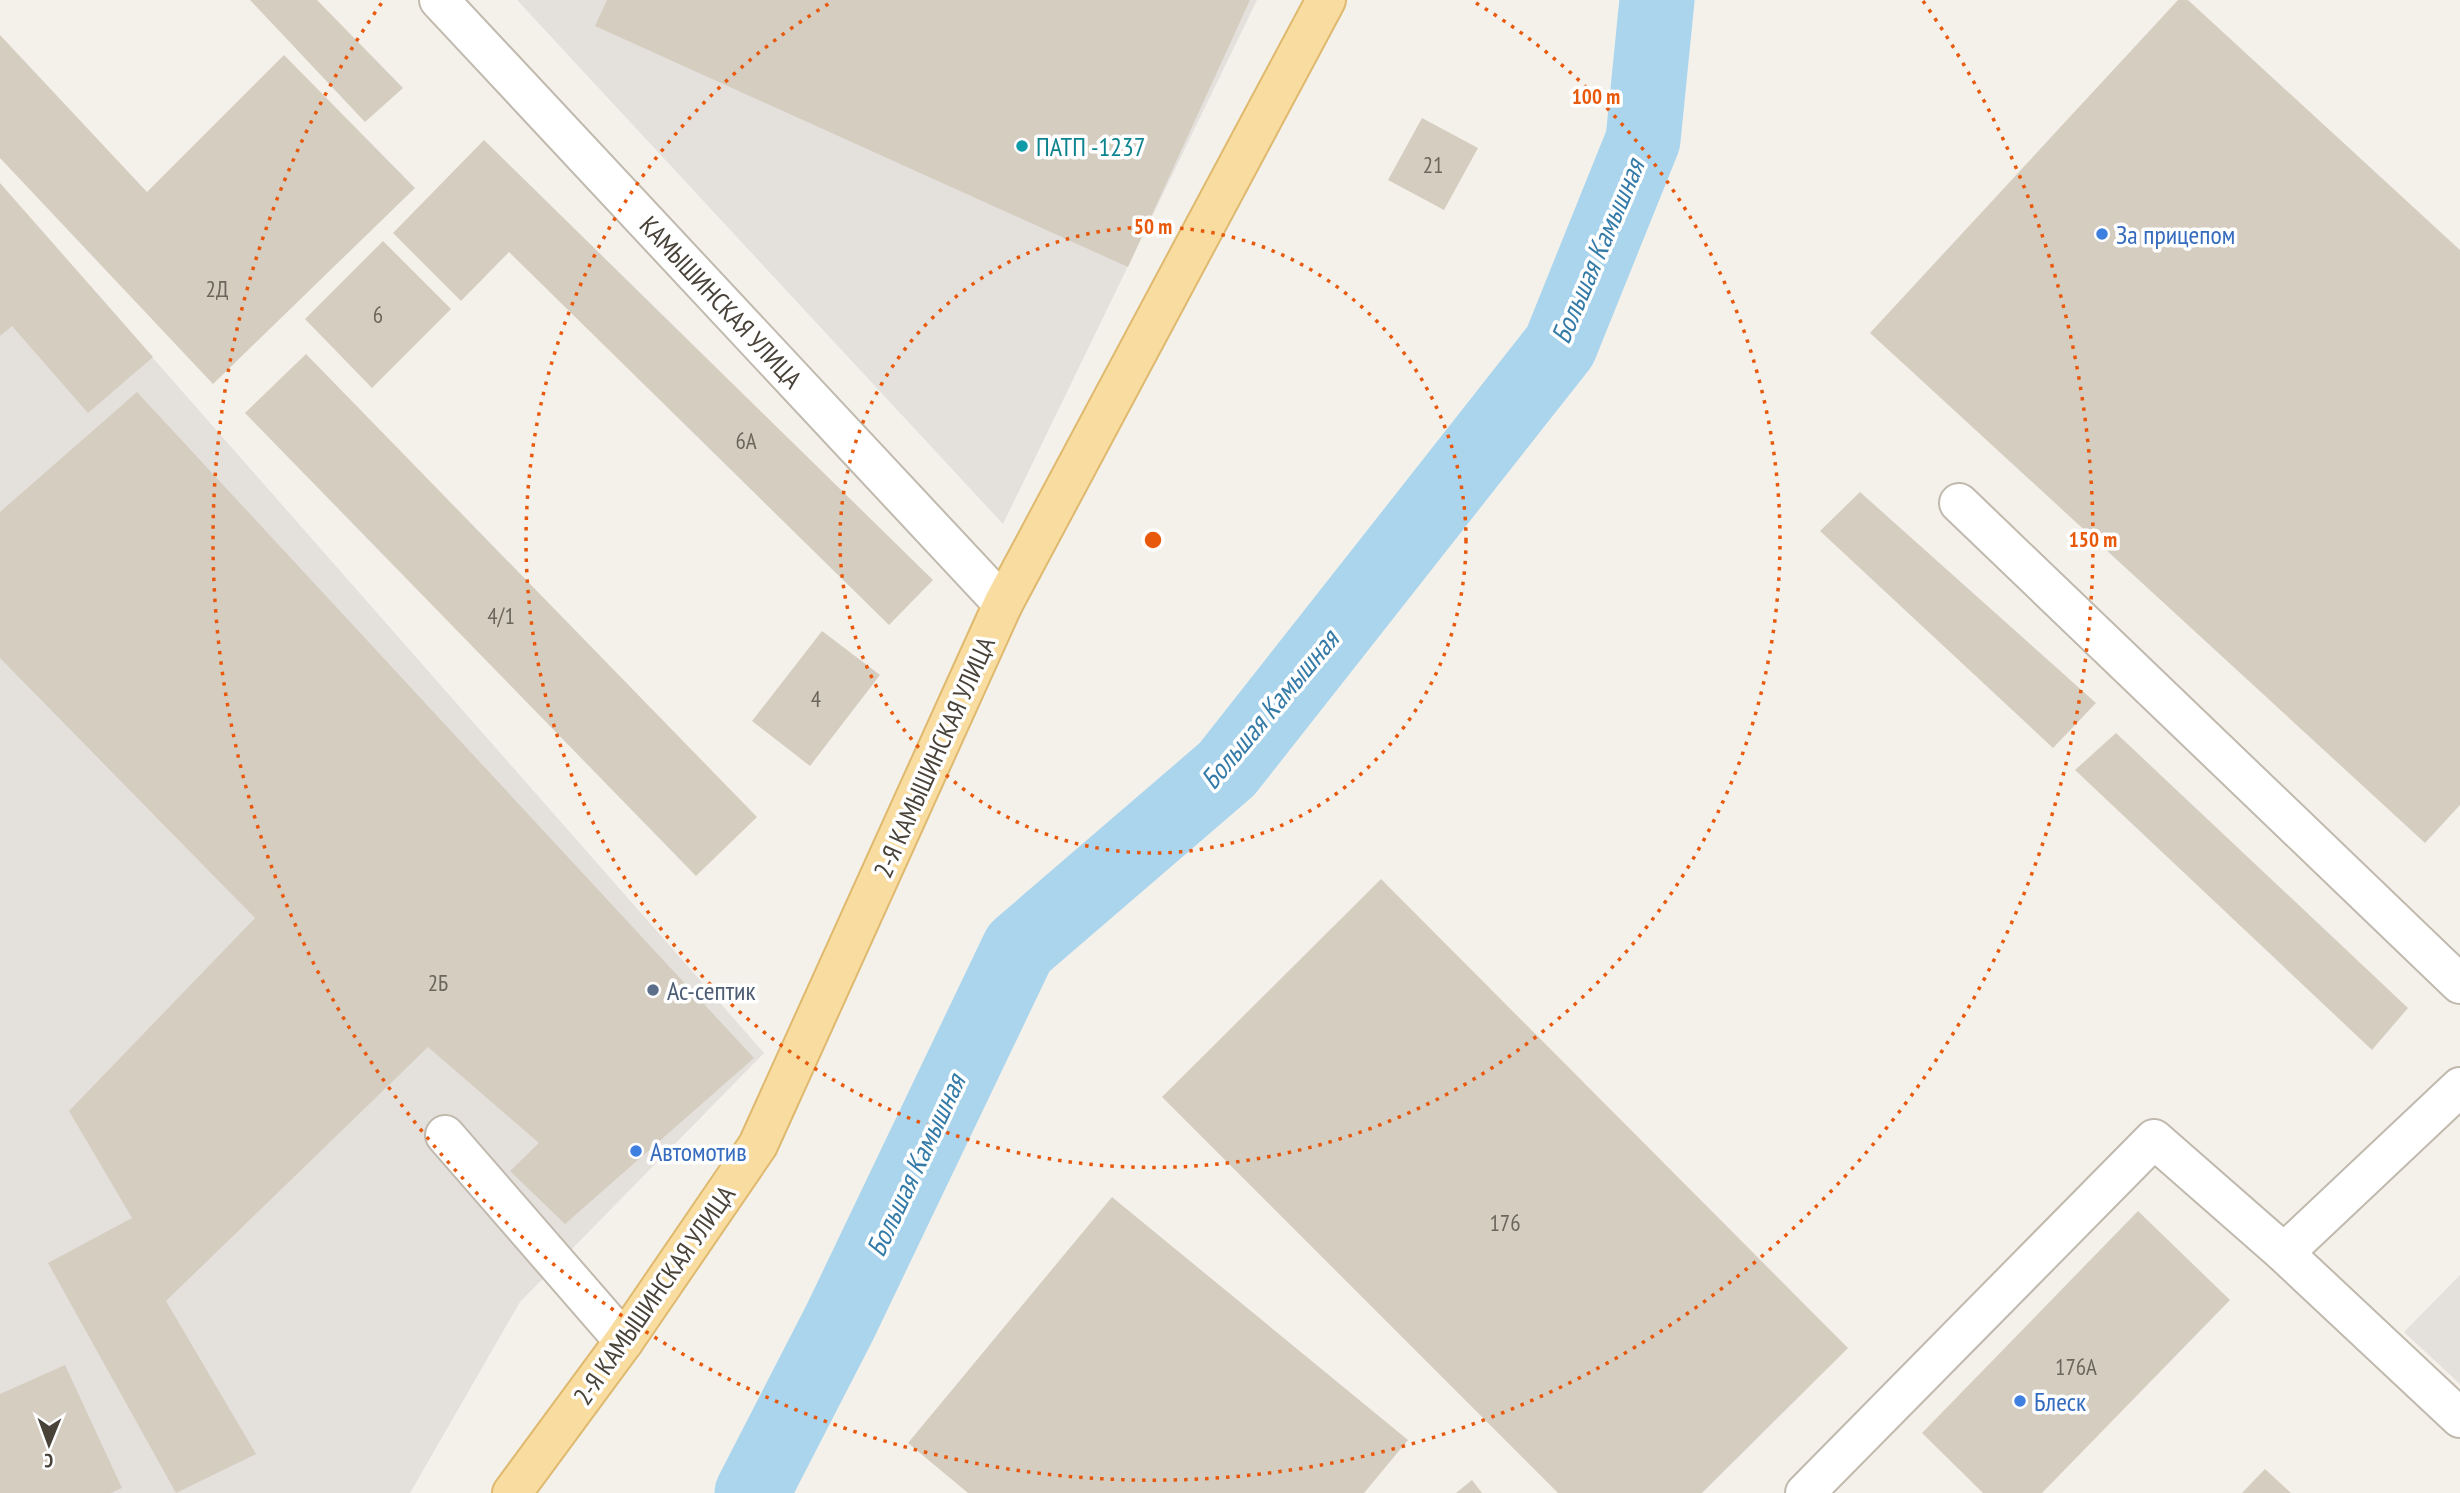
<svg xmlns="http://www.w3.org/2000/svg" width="2460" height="1493" font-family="'PT Sans Narrow',sans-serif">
<rect width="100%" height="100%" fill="#f4f1eb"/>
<g fill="#e4e0dc">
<polygon points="517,0 1257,0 1003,524"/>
<polygon points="0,184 764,1053 520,1302 410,1493 0,1493"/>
<polygon points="2460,1275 2460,1384 2404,1332"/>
</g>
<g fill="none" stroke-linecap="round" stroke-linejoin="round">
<polyline stroke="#abd5ed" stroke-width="75" points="752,1493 840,1322 1019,948 1227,769 1560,346 1643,140 1657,0"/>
</g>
<g fill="#d6cdc1">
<polygon points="250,0 317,0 403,88 365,122"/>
<polygon points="607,0 1250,0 1128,267 595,26"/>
<polygon points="2178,0 2188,0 2460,250 2460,805 2425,843 1870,333"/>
<polygon points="0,35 147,192 284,55 415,188 213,384 0,158"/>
<polygon points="1422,118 1478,148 1444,210 1388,180"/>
<polygon points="484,140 933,580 889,625 509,252 461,301 393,233"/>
<polygon points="0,183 153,357 88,413 12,326 0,336"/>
<polygon points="383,241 451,309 372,388 305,319"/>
<polygon points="306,354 757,817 696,876 245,413"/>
<polygon points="137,392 754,1058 565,1224 510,1171 539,1143 428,1047 166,1301 256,1454 176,1493 48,1263 132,1218 69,1111 255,918 0,658 0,512"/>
<polygon points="1860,492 2096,703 2053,748 1820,531"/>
<polygon points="822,631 880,675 810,766 752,721"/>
<polygon points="2116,733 2408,1008 2372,1050 2075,770"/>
<polygon points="1381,879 1848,1348 1702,1493 1558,1493 1162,1097"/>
<polygon points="1112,1197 1408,1440 1364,1493 968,1493 908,1443"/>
<polygon points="2138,1211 2230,1300 2042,1493 1983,1493 1922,1433"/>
<polygon points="65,1365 122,1488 111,1493 0,1493 0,1394"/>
<polygon points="2265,1469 2291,1493 2242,1493"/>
<polygon points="1472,1480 1482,1493 1456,1493"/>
</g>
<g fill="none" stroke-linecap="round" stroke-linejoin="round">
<g stroke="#c0b9ad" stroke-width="42">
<g id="minor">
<polyline points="439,0 1003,604"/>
<polyline points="1959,503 2460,984"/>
<polyline points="445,1135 624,1341"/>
<polyline points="2284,1253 2460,1087"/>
<polyline points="1805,1493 2154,1139 2284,1253 2460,1418"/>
</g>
</g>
<g stroke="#deb96f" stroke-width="42">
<polyline id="major" points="512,1493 624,1341 758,1145 1003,604 1326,0"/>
</g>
<use href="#minor" stroke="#fff" stroke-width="38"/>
<use href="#major" stroke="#f9dc9f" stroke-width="38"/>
</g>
<g fill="none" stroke="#e8590c" stroke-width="3.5" stroke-dasharray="3.5 7">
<circle cx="1153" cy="540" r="313"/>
<path d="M1476 3A627 627 0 1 1 830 3"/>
<path d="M1923 1A940 940 0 1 1 383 1"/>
</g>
<circle fill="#0f9aa8" stroke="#fff" stroke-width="2.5" cx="1022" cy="146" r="7"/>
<g fill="#3f7fe0" stroke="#fff" stroke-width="2.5">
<circle cx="2102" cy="234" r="7"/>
<circle cx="636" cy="1151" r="7"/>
<circle cx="2020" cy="1401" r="7"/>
</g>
<circle fill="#5c6f8a" stroke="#fff" stroke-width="2.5" cx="653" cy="990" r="7"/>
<g text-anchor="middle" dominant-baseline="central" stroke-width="7" stroke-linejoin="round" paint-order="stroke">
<g font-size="23" fill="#6c655b">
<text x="1433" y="164">21</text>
<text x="217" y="288">2Д</text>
<text x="378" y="314">6</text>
<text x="746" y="440">6А</text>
<text x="501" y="615">4/1</text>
<text x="816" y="698">4</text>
<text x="438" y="982">2Б</text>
<text x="1505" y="1222">176</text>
<text x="2076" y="1366">176А</text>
</g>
<g font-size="26" fill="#0d838f" stroke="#fff" text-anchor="start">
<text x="1036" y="146">ПАТП -1237</text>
</g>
<g font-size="26" fill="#366cbe" stroke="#fff" text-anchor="start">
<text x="2116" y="234">За прицепом</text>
<text x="650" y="1151">Автомотив</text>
<text x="2034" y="1401">Блеск</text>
</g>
<g font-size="26" fill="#484239" stroke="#fff">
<text transform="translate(721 302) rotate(47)">КАМЫШИНСКАЯ УЛИЦА</text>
<text transform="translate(934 757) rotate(-66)">2-Я КАМЫШИНСКАЯ УЛИЦА</text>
<text transform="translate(654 1295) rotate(-55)">2-Я КАМЫШИНСКАЯ УЛИЦА</text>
</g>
<g font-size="26" fill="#4e5e75" stroke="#fff" text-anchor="start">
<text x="667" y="990">Ас-септик</text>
</g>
<g font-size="28" font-style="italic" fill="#347ba8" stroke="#fff">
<text transform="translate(1597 251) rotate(-67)">Большая Камышная</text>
<text transform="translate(1269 709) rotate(-50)">Большая Камышная</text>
<text transform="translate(915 1165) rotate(-65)">Большая Камышная</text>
</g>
</g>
<circle cx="1153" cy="540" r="10" fill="#e8590c" stroke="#fff" stroke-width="3.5"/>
<g font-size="21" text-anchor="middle" font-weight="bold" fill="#e8590c" stroke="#fff" stroke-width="7" stroke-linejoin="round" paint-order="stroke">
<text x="1596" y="104">100 m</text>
<text x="1153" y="234">50 m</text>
<text x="2093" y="547">150 m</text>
</g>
<g transform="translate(49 1444) rotate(181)" stroke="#ffffff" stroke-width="5" paint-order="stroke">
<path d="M0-5L12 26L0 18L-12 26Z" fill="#484239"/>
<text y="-10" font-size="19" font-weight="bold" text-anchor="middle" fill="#484239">С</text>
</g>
</svg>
